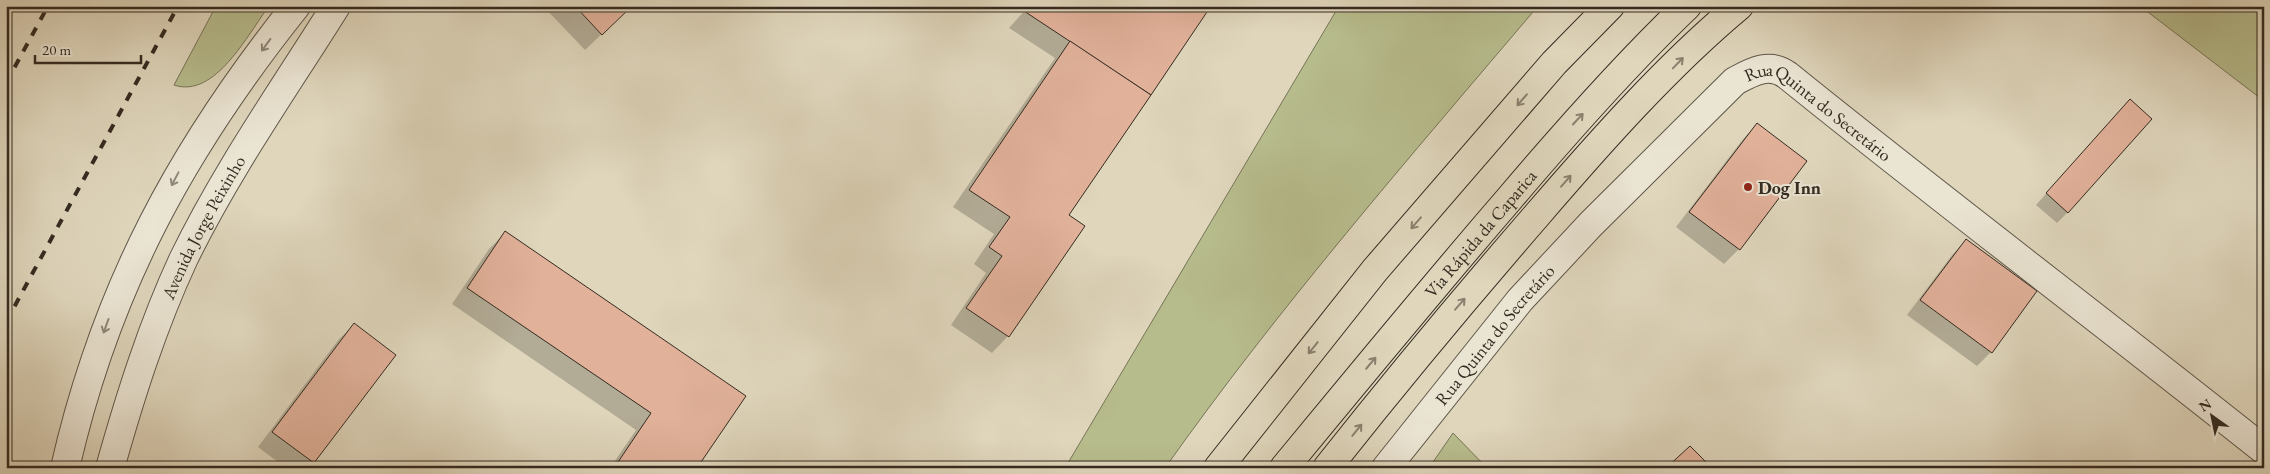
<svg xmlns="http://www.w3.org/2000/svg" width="2270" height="474" font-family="'EB Garamond',serif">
<rect width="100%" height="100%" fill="#dfd6bc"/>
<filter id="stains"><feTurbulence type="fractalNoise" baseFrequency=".004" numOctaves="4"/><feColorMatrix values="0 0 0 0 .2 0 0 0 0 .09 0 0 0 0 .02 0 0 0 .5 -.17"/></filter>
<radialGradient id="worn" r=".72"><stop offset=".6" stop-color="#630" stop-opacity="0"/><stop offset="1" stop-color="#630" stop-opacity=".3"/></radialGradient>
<g fill="#b7bc8d" stroke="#767457">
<path d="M 216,6 L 269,6 C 248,34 215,99 174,85 Z"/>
<path d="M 1339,6 L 1538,6 C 1410,157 1279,307 1165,468 L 1065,468 Z"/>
<polygon points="2140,6 2264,6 2264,101"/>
<polygon points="1453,433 1486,467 1490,468 1429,468"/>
</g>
<g fill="#0003">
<polygon points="543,6 631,6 585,50"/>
<polygon points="1029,6 1210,6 1067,215 1008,336 992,353 951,325 986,273 974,264 994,234 953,207 1055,58 1009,28"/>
<polygon points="2008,6 2022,6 2016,12"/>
<polygon points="2119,112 2068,212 2057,223 2036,205"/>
<polygon points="1757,124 1806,161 1739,249 1724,264 1676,227 1743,139"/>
<polygon points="505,233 744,396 695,468 610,468 636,430 452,304 489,249"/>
<polygon points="1966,240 1991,352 1977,366 1907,315 1952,255"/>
<polygon points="354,325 394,355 313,463 308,468 286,468 258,447 339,339"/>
<polygon points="6,379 11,382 6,391"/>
</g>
<g fill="#e1b19a" stroke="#342b21">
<polygon points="575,6 632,6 602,35"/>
<polygon points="1029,6 1211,6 1151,95 1024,11"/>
<polygon points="1070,41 1151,95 1069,215 1085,226 1009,337 966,308 1002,256 989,247 1010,217 969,190"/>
<polygon points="2130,99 2152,119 2068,213 2046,193"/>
<polygon points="1757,123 1807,161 1740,250 1689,212"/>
<polygon points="505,231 746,396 697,468 614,468 651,413 467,288"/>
<polygon points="1966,239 2037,291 1992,353 1920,300"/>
<polygon points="354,323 396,355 314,463 272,432"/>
<polygon points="1690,446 1712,468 1666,468"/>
</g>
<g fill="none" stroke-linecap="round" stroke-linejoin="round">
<g stroke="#5f5648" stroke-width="30">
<g id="minor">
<path d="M 65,468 C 106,288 181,150 296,6"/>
<path id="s1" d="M 110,468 C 130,397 152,327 183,260 C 226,171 284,89 336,6"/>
<path id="s2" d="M 1386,468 L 1520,300 L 1591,224 L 1735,81 C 1752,72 1769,62 1787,75 C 1944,202 2106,324 2264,450"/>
</g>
</g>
<g stroke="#342b21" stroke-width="30">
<g id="highway">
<polyline points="1218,468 1375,270 1554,63 1610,6"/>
<path id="s3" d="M 1284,468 C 1359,377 1433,287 1510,198 C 1566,132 1624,66 1687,6"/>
<path d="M 1327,468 C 1395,382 1465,298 1537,215 C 1599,143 1667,66 1739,6"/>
</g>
</g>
<use href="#minor" stroke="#eae4d3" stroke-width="28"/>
<use href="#highway" stroke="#dfd6bc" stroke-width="28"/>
<g stroke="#342b21" stroke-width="4" stroke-dasharray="9 9" stroke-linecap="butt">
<polyline points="6,83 48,6"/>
<polyline points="6,322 178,6"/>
</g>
</g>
<defs><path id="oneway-shaft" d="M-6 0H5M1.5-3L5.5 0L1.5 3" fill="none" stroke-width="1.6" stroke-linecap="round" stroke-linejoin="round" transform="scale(1.25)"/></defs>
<g stroke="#8f887a">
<use href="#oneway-shaft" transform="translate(266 45) rotate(126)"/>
<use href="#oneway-shaft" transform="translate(175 179) rotate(118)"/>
<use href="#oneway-shaft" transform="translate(106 326) rotate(110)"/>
</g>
<g stroke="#8a806e">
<use href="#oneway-shaft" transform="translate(1678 63) rotate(-46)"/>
<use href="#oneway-shaft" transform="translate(1522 100) rotate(131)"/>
<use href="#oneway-shaft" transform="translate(1578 119) rotate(-47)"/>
<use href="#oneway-shaft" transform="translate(1566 181) rotate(-49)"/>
<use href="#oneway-shaft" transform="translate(1416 223) rotate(131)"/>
<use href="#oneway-shaft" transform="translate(1460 304) rotate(-49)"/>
<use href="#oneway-shaft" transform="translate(1313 348) rotate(129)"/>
<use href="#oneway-shaft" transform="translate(1371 363) rotate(-50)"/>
<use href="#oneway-shaft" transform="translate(1357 430) rotate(-51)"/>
</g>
<circle fill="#8f2418" stroke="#eae4d3" stroke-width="2" cx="1748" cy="187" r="5"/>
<g text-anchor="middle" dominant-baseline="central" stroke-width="4" stroke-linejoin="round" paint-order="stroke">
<g font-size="18" fill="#342b21" stroke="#eae4d3">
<text stroke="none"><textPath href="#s2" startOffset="621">Rua Quinta do Secretário</textPath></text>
<text stroke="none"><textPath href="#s1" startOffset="259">Avenida Jorge Peixinho</textPath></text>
<text stroke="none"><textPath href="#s3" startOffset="306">Via Rápida da Caparica</textPath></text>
<text stroke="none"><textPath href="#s2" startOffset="172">Rua Quinta do Secretário</textPath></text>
</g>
<g font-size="18" font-weight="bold" fill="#342b21" stroke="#eae4d3" text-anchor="start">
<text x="1758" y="187">Dog Inn</text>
</g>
</g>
<rect width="2270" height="474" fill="none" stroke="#dfd6bc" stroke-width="25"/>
<rect x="8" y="8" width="2255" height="459" fill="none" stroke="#342b21" stroke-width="2.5"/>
<rect x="12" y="12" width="2245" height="449" fill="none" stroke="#342b21"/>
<g transform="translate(2212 416) rotate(327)" stroke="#eae4d3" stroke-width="4" paint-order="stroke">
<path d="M0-4L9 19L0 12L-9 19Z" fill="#342b21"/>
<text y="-8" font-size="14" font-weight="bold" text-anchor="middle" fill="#342b21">N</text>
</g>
<path d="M35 55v8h106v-8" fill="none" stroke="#342b21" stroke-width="2.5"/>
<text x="42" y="55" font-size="15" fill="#342b21" stroke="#eae4d3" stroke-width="4" paint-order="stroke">20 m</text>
<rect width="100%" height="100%" filter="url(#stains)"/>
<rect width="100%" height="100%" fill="url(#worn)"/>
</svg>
